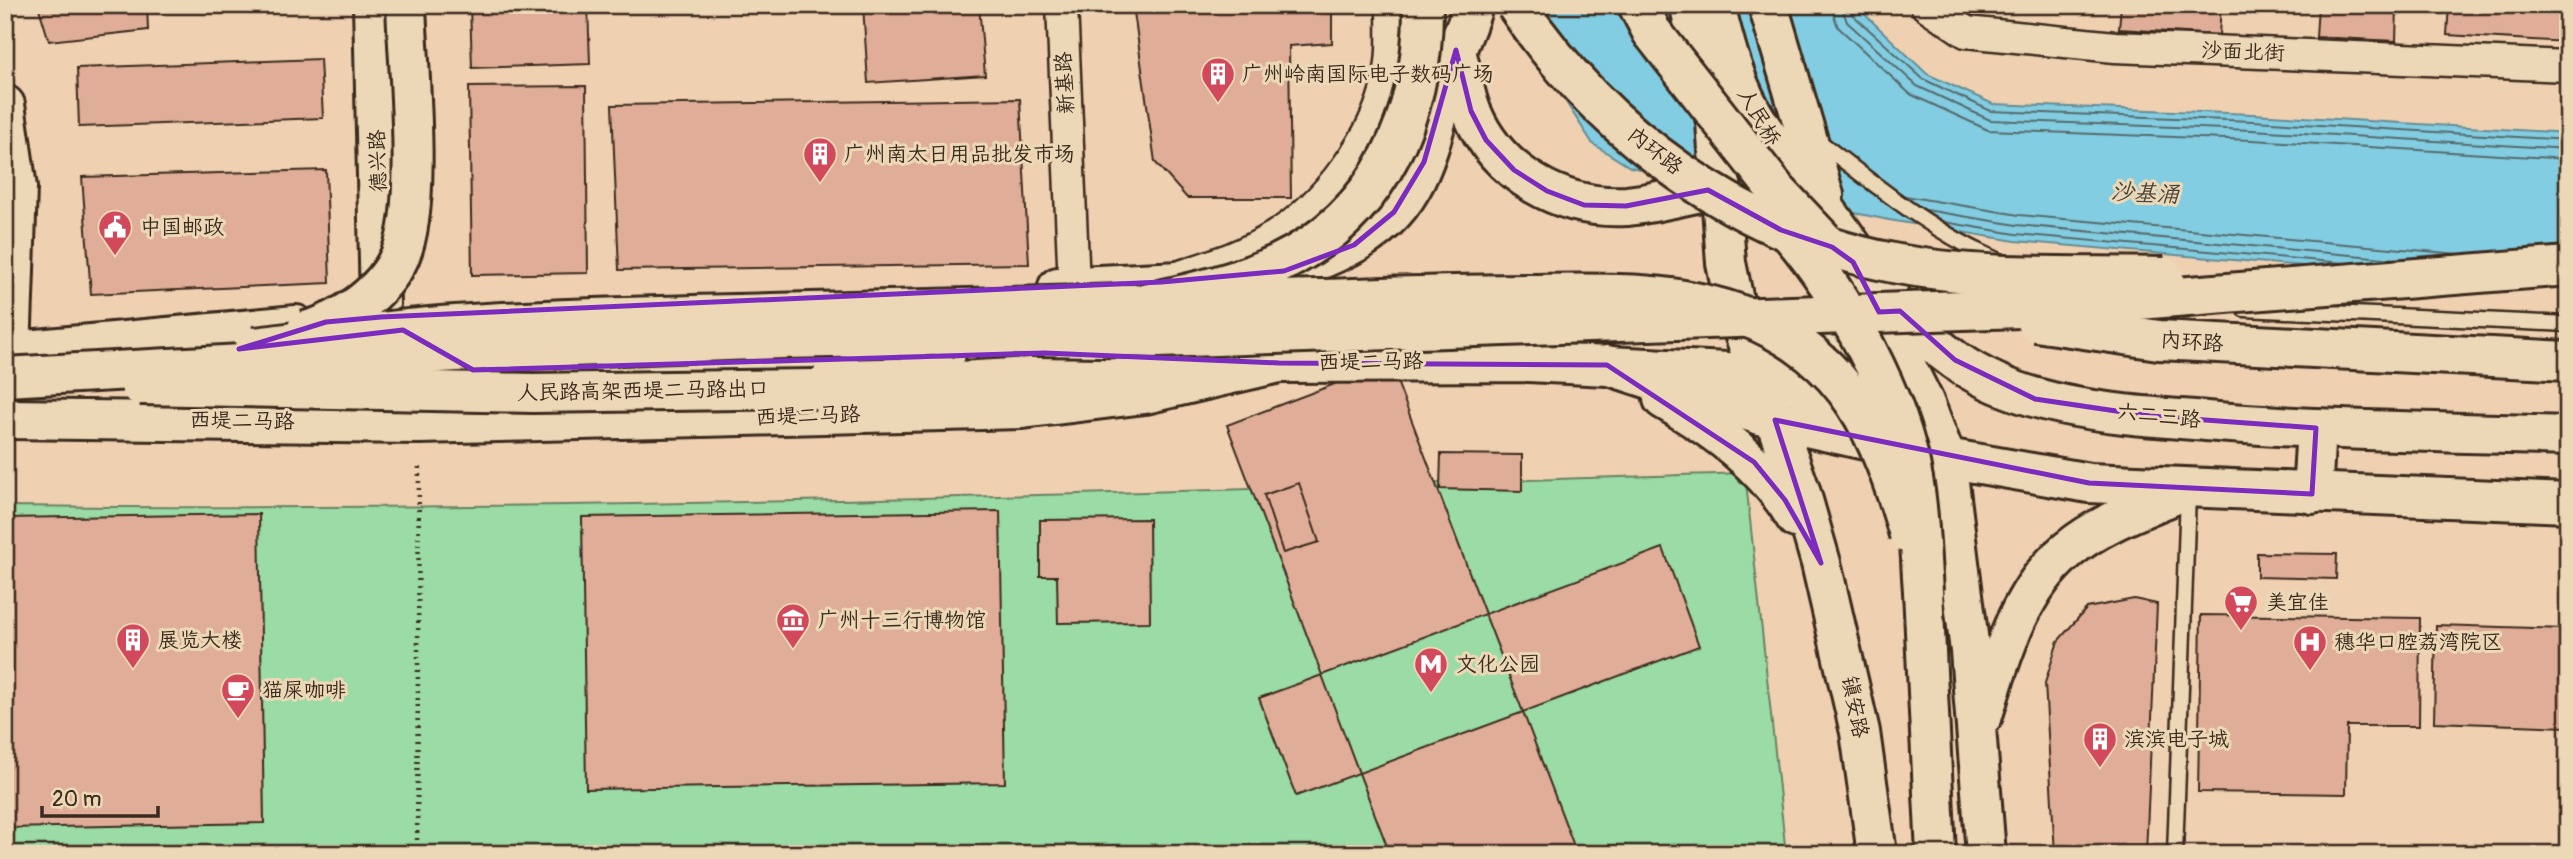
<svg xmlns="http://www.w3.org/2000/svg" width="2573" height="859" font-family="Pangolin,'LXGW WenKai TC',sans-serif">
<rect width="100%" height="100%" fill="#efd1b2"/>
<filter id="ink" filterUnits="userSpaceOnUse"><feTurbulence type="fractalNoise" baseFrequency=".0143" numOctaves="2"/><feDisplacementMap in="SourceGraphic" scale="14" xChannelSelector="R" yChannelSelector="G"/><feConvolveMatrix kernelMatrix="1 2 1 2 8 2 1 2 1" color-interpolation-filters="sRGB"/></filter>
<g filter="url(#ink)">
<path fill="#9adba6" stroke="#6a8262" stroke-width="2" d="M 1745,473 L 1786,854 L 5,854 L 5,506 C 586,513 1165,492 1745,473 Z"/>
<polygon fill="#82cde2" stroke="#668c94" stroke-width="2" points="1543,5 1855,5 1927,74 1993,104 2253,114 2568,133 2568,289 2015,241 1889,220 1630,167 1593,144 1562,96"/>
<g fill="none" stroke-linecap="round" stroke-linejoin="round">
<g stroke="#576b6c" stroke-width="2">
<polyline points="1830,5 1838,27 1910,94 1988,130 2252,140 2568,159"/>
<polyline points="1841,5 1847,22 1917,86 1990,120 2252,130 2568,149"/>
<polyline points="1850,5 1853,15 1923,79 1991,111 2253,121 2568,140"/>
<polyline points="1905,196 2019,215 2459,254"/>
<polyline points="1926,210 2017,225 2396,259"/>
<polyline points="1944,222 2016,234 2344,263"/>
</g>
</g>
<g fill="#e0ae98" stroke="#3b2a1e" stroke-width="2">
<polygon points="38,5 147,5 148,30 49,41"/>
<polygon points="470,5 588,5 590,64 472,68"/>
<polygon points="863,5 979,5 985,75 868,83"/>
<polygon points="1133,5 1332,5 1332,43 1289,46 1291,198 1187,198 1155,162"/>
<polygon points="2121,5 2221,5 2219,35 2119,29"/>
<polygon points="2318,5 2397,5 2396,41 2316,37"/>
<polygon points="2449,5 2568,5 2568,42 2447,35"/>
<polygon points="320,59 323,118 79,127 77,68"/>
<polygon points="586,86 588,273 472,275 469,87"/>
<polygon points="1020,99 1029,264 619,270 612,105"/>
<polygon points="326,170 330,283 91,294 82,177"/>
<polygon points="1390,363 1485,614 1322,675 1227,425"/>
<polygon points="1441,454 1522,455 1522,491 1440,489"/>
<polygon points="1299,483 1319,542 1283,553 1264,495"/>
<polygon points="1000,511 1005,783 586,789 582,517"/>
<polygon points="259,514 264,823 5,828 5,518"/>
<polygon points="1149,519 1150,622 1058,623 1057,576 1040,576 1040,520"/>
<polygon points="1663,548 1699,646 1523,712 1485,614"/>
<polygon points="2257,553 2337,554 2336,579 2257,577"/>
<polygon points="2134,599 2157,604 2146,854 2055,854 2045,683 2058,641 2087,608"/>
<polygon points="2201,615 2420,618 2419,726 2347,726 2346,794 2198,792"/>
<polygon points="2436,625 2568,629 2568,727 2434,722"/>
<polygon points="1322,675 1359,773 1296,796 1259,698"/>
<polygon points="1523,712 1577,854 1390,854 1359,773"/>
</g>
<g fill="none" stroke-linecap="round" stroke-linejoin="round">
<g stroke="#3b2a1e" stroke-width="19">
<g id="lane">
<path d="M 1816,139 C 1875,185 1933,233 2002,262"/>
<polyline points="2244,309 2568,324"/>
<polyline points="2175,854 2188,494"/>
</g>
</g>
<g stroke="#3b2a1e" stroke-width="35">
<g id="street">
<polyline points="1062,5 1074,286"/>
<polyline points="1926,5 1966,32 2115,47 2568,66"/>
<path d="M 1175,278 C 1209,266 1244,256 1274,237 C 1324,207 1376,138 1388,80 C 1394,56 1392,30 1392,5"/>
</g>
</g>
<g stroke="#3b2a1e" stroke-width="44">
<g id="secondary">
<polyline points="373,5 380,304"/>
<polyline points="5,105 17,188 11,352"/>
<path d="M 1278,272 C 1300,269 1319,260 1339,251 C 1432,209 1428,133 1456,51 C 1462,35 1469,22 1473,5"/>
<polyline points="1058,287 1201,280"/>
<polyline points="5,352 296,325"/>
<polyline points="409,382 473,370 946,354"/>
<polyline points="5,419 419,424 1022,409 1145,394 1279,363 1528,362 1787,375 1808,371 1830,357 1842,317 1839,286"/>
</g>
</g>
<g stroke="#3b2a1e" stroke-width="44">
<g id="primary">
<path d="M 1715,5 C 1725,46 1736,89 1759,124 C 1781,157 1808,185 1831,217 C 1869,269 1901,323 1956,361 C 2029,411 2120,414 2206,421 C 2326,431 2447,432 2568,436"/>
<polyline points="1768,5 1824,195"/>
<polyline points="1690,7 1716,122 1726,263 1736,311 1800,490 1821,563 1860,732 1877,854"/>
<path d="M 1456,50 C 1461,70 1464,94 1472,113 C 1498,174 1561,210 1627,206 C 1659,203 1690,193 1722,188"/>
<polyline points="1873,300 1924,402 1946,458 1970,651 1986,854"/>
<path d="M 1759,328 C 1781,373 1813,405 1854,432"/>
<polyline points="1607,365 1775,420 1946,458 2089,483 2568,503"/>
<polyline points="815,389 1279,363"/>
<path d="M 1663,399 C 1716,430 1764,464 1796,518"/>
<polyline points="2312,494 2316,428"/>
<path d="M 1983,715 C 2001,657 2019,590 2068,550 C 2100,523 2144,508 2183,491"/>
</g>
</g>
<g stroke="#3b2a1e" stroke-width="44">
<g id="highway">
<polyline points="1638,5 1652,32"/>
<polyline points="1923,591 1936,854"/>
</g>
</g>
<polyline stroke="#3b2a1e" stroke-width="4.5" stroke-dasharray="2 5" stroke-linecap="butt" points="417,854 419,463"/>
<use href="#lane" stroke="#ecd8b6" stroke-width="14"/>
<use href="#street" stroke="#ecd8b6" stroke-width="30"/>
<use href="#secondary" stroke="#ecd8b6" stroke-width="38"/>
<use href="#primary" stroke="#ecd8b6" stroke-width="38"/>
<use href="#highway" stroke="#ecd8b6" stroke-width="38"/>
<g stroke="#3b2a1e" stroke-width="44" stroke-linecap="butt">
<g id="primary-bridge">
<path d="M 306,331 C 343,321 384,292 400,256 C 423,204 408,67 406,5"/>
<path d="M 254,347 C 316,340 379,331 441,326 C 551,318 662,316 772,313 C 954,307 1136,303 1318,299 C 1389,297 1461,294 1532,294 C 1604,293 1676,290 1744,316 C 1850,358 1879,433 1909,534"/>
<polyline points="140,385 533,393 815,389"/>
</g>
</g>
<g stroke="#3b2a1e" stroke-width="44" stroke-linecap="butt">
<g id="highway-bridge">
<path d="M 1516,5 C 1603,134 1739,234 1893,263 C 1981,280 2075,275 2164,277"/>
<polyline points="1652,32 1776,190 1823,240"/>
<path d="M 1789,232 C 1842,293 1900,398 1913,479 C 1920,515 1920,553 1923,591"/>
<path d="M 1155,301 C 1196,292 1239,282 1278,264 C 1381,215 1424,114 1423,5"/>
<polyline points="2036,322 2159,340 2568,361"/>
<polyline points="5,377 493,350 781,339 981,335 1159,338 2050,307 2568,266"/>
</g>
</g>
<use href="#primary-bridge" stroke="#ecd8b6" stroke-width="38"/>
<use href="#highway-bridge" stroke="#ecd8b6" stroke-width="38"/>
</g>
</g>
<path fill="none" stroke="#7b2cbf" stroke-width="5" stroke-linejoin="round" d="M 1456,50 L 1471,111 L 1486,140 L 1514,170 L 1547,191 L 1584,205 L 1626,206 L 1708,190 L 1781,230 L 1832,247 L 1853,262 L 1879,312 L 1900,311 L 1955,360 L 2035,399 L 2150,416 L 2316,428 L 2312,494 L 2089,483 L 1775,420 L 1821,563 L 1785,500 L 1754,462 L 1607,365 L 1279,363 L 1045,353 L 473,370 L 403,330 L 239,349 L 326,322 L 381,317 L 1162,282 L 1284,271 L 1354,245 L 1394,212 L 1424,162 Z"/>
<defs>
<g id="building-pin" transform="scale(1.75)"><path d="M0 17L-7.5 6A9.5 9.5 0 1 1 7.5 6Z" fill="#d1495b" stroke="#ecd8b6"/><path d="M-4-6H4V6H1V3H-1V6H-4ZM-2.5-4.3h1.7v1.8h-1.7ZM.8-4.3h1.7v1.8H.8ZM-2.5-1h1.7V.8h-1.7ZM.8-1h1.7V.8H.8Z" fill="#fff"/></g>
<g id="civic-pin" transform="scale(1.75)"><path d="M0 17L-7.5 6A9.5 9.5 0 1 1 7.5 6Z" fill="#d1495b" stroke="#ecd8b6"/><path d="M-.6-6.5H3V-4.5H.6V-3L4-1V1h2V6H-6V1h2V-1L-.6-3ZM-1.2 2.5V6h2.4V2.5Z" fill="#fff"/></g>
<g id="supermarket-pin" transform="scale(1.75)"><path d="M0 17L-7.5 6A9.5 9.5 0 1 1 7.5 6Z" fill="#d1495b" stroke="#ecd8b6"/><path d="M-6-5.5h2.5l.6 2H6L4.5 2H-2.5L-4.4-4H-6ZM-1.5 3.2a1.3 1.3 0 1 0 .1 0ZM3 3.2a1.3 1.3 0 1 0 .1 0Z" fill="#fff"/></g>
<g id="museum-pin" transform="scale(1.75)"><path d="M0 17L-7.5 6A9.5 9.5 0 1 1 7.5 6Z" fill="#d1495b" stroke="#ecd8b6"/><path d="M0-6L6-3V-2H-6V-3ZM-5-1h2V3h-2ZM-1-1h2V3h-2ZM3-1h2V3H3ZM-6 4H6V6H-6Z" fill="#fff"/></g>
<g id="hospital-pin" transform="scale(1.75)"><path d="M0 17L-7.5 6A9.5 9.5 0 1 1 7.5 6Z" fill="#d1495b" stroke="#ecd8b6"/><path d="M-5-5h3v3.5h4V-5h3V5h-3V1.5h-4V5h-3Z" fill="#fff"/></g>
<g id="metro-pin" transform="scale(1.75)"><path d="M0 17L-7.5 6A9.5 9.5 0 1 1 7.5 6Z" fill="#d1495b" stroke="#ecd8b6"/><path d="M-5.5 5V-5H-3L0 0L3-5H5.5V5H3V-.5L0 4L-3-.5V5Z" fill="#fff"/></g>
<g id="cafe-pin" transform="scale(1.75)"><path d="M0 17L-7.5 6A9.5 9.5 0 1 1 7.5 6Z" fill="#d1495b" stroke="#ecd8b6"/><path d="M-5.5-4.5H6V0H3Q3 3.5 0 3.5H-2.5Q-5.5 3.5-5.5 0ZM3-3.2v2h1.7v-2ZM-6 4.5H4V6H-6Z" fill="#fff"/></g>
</defs>
<g fill-rule="evenodd">
<use href="#building-pin" x="1218" y="74"/>
<use href="#building-pin" x="820" y="154"/>
<use href="#civic-pin" x="115" y="227"/>
<use href="#supermarket-pin" x="2241" y="602"/>
<use href="#museum-pin" x="793" y="620"/>
<use href="#building-pin" x="133" y="640"/>
<use href="#hospital-pin" x="2310" y="642"/>
<use href="#metro-pin" x="1431" y="664"/>
<use href="#cafe-pin" x="238" y="690"/>
<use href="#building-pin" x="2100" y="739"/>
</g>
<g text-anchor="middle" dominant-baseline="central" stroke-width="6" stroke-linejoin="round" paint-order="stroke">
<g font-size="21" fill="#3b2a1e" stroke="#ecd8b6">
<text transform="translate(2243 52) rotate(2)">沙面北街</text>
<text transform="translate(1065 83) rotate(-93)">新基路</text>
<text transform="translate(1759 117) rotate(60)">人民桥</text>
<text transform="translate(1655 151) rotate(38)">内环路</text>
<text transform="translate(378 161) rotate(-92)">德兴路</text>
<text transform="translate(2192 342) rotate(4)">内环路</text>
<text transform="translate(1371 362) rotate(-1)">西堤二马路</text>
<text transform="translate(643 391) rotate(-1)">人民路高架西堤二马路出口</text>
<text transform="translate(808 416) rotate(-2)">西堤二马路</text>
<text transform="translate(2159 416) rotate(6)">六二三路</text>
<text transform="translate(242 421) rotate(1)">西堤二马路</text>
<text transform="translate(1855 707) rotate(79)">镇安路</text>
</g>
<g font-size="21" fill="#3b2a1e" stroke="#ecd8b6" text-anchor="start">
<text x="1242" y="74">广州岭南国际电子数码广场</text>
<text x="844" y="154">广州南太日用品批发市场</text>
<text x="140" y="227">中国邮政</text>
<text x="2266" y="602">美宜佳</text>
<text x="818" y="620">广州十三行博物馆</text>
<text x="158" y="640">展览大楼</text>
<text x="2334" y="642">穗华口腔荔湾院区</text>
<text x="1456" y="664">文化公园</text>
<text x="262" y="690">猫屎咖啡</text>
<text x="2124" y="739">滨滨电子城</text>
</g>
<g font-size="23" font-style="italic" fill="#46423b" stroke="#ecd8b6">
<text transform="translate(2145 193) rotate(3)">沙基涌</text>
</g>
</g>
<rect width="2573" height="859" fill="none" stroke="#ecd8b6" stroke-width="28"/>
<rect x="14" y="14" width="2545" height="831" fill="none" stroke="#3b2a1e" stroke-width="2.5" filter="url(#ink)"/>
<path d="M42 806v10h116v-10" fill="none" stroke="#3b2a1e" stroke-width="3.5"/>
<text x="52" y="806" font-size="21" fill="#3b2a1e" stroke="#ecd8b6" stroke-width="5" paint-order="stroke">20 m</text>
</svg>
